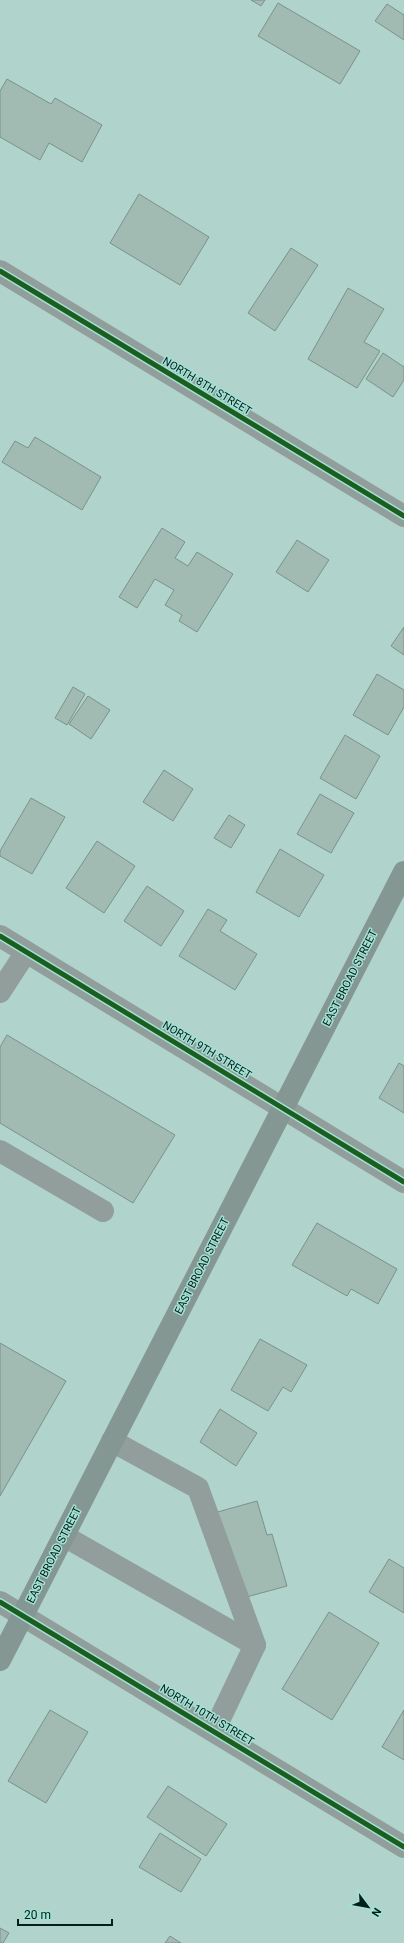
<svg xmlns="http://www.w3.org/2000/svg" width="404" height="1943" font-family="Roboto,sans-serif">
<rect width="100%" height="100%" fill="#b0d3cc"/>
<g fill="#a1bab2" stroke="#7a938b">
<polygon points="251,0 265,0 261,6"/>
<polygon points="278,3 360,51 340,84 258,36"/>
<polygon points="387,4 404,15 404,40 375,21"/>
<polygon points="7,79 51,104 55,98 102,125 82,162 49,143 40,160 0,137 0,91"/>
<polygon points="139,194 209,237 180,285 110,243"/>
<polygon points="291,248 318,265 275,331 248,313"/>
<polygon points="348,288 384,309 364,342 380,351 357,388 308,359"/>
<polygon points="383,353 404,367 404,380 393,397 366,379"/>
<polygon points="35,437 101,477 82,510 2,462 15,441 28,448"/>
<polygon points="162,528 185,542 175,558 188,566 197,552 233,574 197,632 179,621 182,615 165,605 174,590 155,579 137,608 119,597"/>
<polygon points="297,540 329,560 308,592 276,572"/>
<polygon points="404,627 404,655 391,646"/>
<polygon points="377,674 404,690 404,707 388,735 353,715"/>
<polygon points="73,687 85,694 67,725 55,718"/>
<polygon points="88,696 110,710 91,739 69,724"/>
<polygon points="345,735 380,756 356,799 320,778"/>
<polygon points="164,770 193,789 173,821 143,802"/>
<polygon points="320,794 354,813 331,853 297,834"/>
<polygon points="31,798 65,817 32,874 0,856 0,851"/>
<polygon points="229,815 245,825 231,848 214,838"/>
<polygon points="97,841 135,866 104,913 66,888"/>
<polygon points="280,849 324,875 299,917 256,892"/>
<polygon points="147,886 184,911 161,946 124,921"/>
<polygon points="208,909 227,920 220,931 257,954 235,990 179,956"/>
<polygon points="7,1035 175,1135 133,1203 0,1123 0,1047"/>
<polygon points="399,1063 404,1066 404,1113 379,1098"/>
<polygon points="317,1223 397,1269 378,1304 351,1289 347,1296 292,1265"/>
<polygon points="260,1339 307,1365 291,1392 283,1387 268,1411 231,1390"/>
<polygon points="0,1343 66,1381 0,1496"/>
<polygon points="220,1409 257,1433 236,1466 200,1442"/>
<polygon points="257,1501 267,1535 272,1534 287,1586 239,1599 214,1513"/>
<polygon points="389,1559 404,1568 404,1613 369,1592"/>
<polygon points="329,1612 379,1643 332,1720 282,1689"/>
<polygon points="50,1710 88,1732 46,1803 8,1781"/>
<polygon points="404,1710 404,1760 382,1747"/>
<polygon points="168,1786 227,1824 206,1856 147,1817"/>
<polygon points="160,1833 201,1859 181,1892 139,1867"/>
<polygon points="0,1928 9,1933 3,1943 0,1943"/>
<polygon points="170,1936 181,1943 165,1943"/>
</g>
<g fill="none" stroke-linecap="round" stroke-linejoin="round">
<g stroke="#919e9b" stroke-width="22">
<polyline points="0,271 404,516"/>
<polyline points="0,936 404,1182"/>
<polyline points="0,992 26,952"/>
<polyline points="0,1151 103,1211"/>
<polyline points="112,1441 198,1488 255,1645 214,1731"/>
<polyline points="64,1536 255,1645"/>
<polyline points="0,1602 404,1847"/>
</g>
<polyline stroke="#849792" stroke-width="22" points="0,1660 404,872"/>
<g stroke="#a2e1d4" stroke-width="8">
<g id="cycleway">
<polyline points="0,271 404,516"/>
<polyline points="0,936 404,1182"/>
<polyline points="0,1602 404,1847"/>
</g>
</g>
<use href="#cycleway" stroke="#1b5e20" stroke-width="5"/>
</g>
<g text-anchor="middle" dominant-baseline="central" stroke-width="3" stroke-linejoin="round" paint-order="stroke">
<g font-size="11" fill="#041e1a" stroke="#a2e1d4">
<text transform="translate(207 386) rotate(31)">NORTH 8TH STREET</text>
<text transform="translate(350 978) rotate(-63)">EAST BROAD STREET</text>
<text transform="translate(207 1050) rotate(31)">NORTH 9TH STREET</text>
<text transform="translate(202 1266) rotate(-63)">EAST BROAD STREET</text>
<text transform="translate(54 1555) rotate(-63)">EAST BROAD STREET</text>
<text transform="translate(207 1715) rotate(31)">NORTH 10TH STREET</text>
</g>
</g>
<g transform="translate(368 1907) rotate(122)" stroke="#a2e1d4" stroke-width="3" paint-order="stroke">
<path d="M0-3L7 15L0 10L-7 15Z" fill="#041e1a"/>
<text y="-6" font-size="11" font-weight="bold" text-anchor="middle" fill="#041e1a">N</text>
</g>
<path d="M18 1919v6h94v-6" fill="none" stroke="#041e1a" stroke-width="2"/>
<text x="24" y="1919" font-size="12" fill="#041e1a" stroke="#a2e1d4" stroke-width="3" paint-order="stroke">20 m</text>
</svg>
